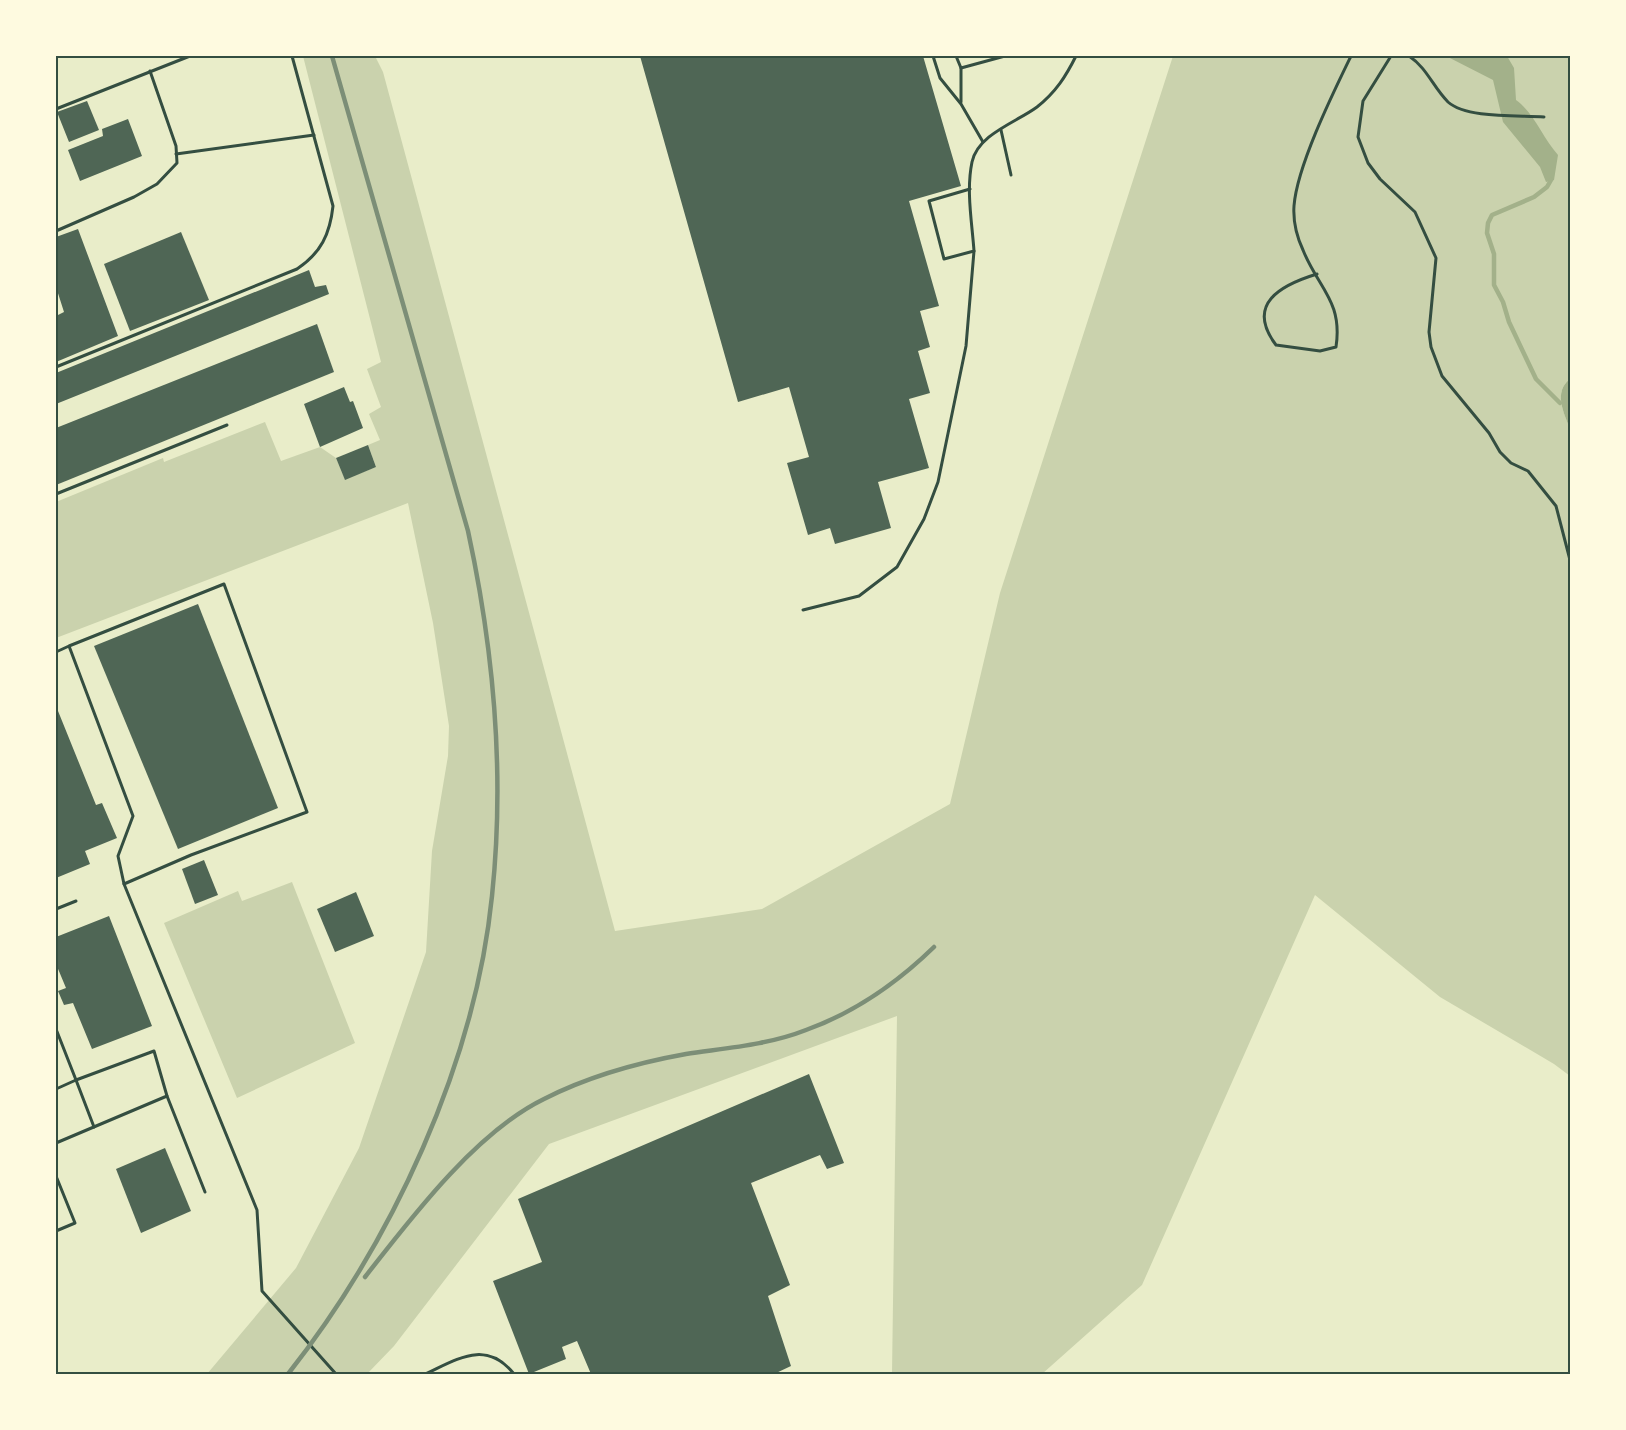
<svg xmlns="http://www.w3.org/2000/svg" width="1626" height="1430" font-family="'IBM Plex Serif',serif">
<rect width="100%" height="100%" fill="#e9edc9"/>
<g fill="#cad2ad">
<path d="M 303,56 L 375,56 L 383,72 L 615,931 L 762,909 L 950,804 L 1000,593 L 1173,56 L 1570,56 L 1570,379 C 1553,392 1564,413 1570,429 L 1570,1076 L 1554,1064 L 1440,997 L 1315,895 L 1142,1285 L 1042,1374 L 892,1374 L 897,1016 L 549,1144 L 394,1346 L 367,1374 L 207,1374 L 296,1268 L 359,1148 L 426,952 L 432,851 L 448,756 L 449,726 L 433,623 L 408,503 L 56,638 L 56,502 L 163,458 L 164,462 L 265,422 L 281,461 L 320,447 L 336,458 L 345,479 L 376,467 L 368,445 L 380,440 L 369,414 L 381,407 L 367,369 L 381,362 Z"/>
<polygon points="292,882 355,1043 237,1098 164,923 238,891 242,901"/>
</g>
<g fill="#a3b18a">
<path d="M 1446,56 L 1507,56 L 1514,68 L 1516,100 C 1534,113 1542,137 1558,155 L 1554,180 L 1546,182 L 1540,167 L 1503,122 L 1493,80 Z"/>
<path d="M 1570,379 L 1570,429 C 1564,413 1553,392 1570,379 Z"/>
</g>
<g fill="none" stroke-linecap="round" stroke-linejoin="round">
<polyline stroke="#a3b18a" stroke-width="4.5" points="1551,180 1547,187 1534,197 1492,215 1488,223 1487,233 1494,254 1494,285 1503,302 1509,322 1536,379 1560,403"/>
</g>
<g fill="#4f6655">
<polygon points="640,56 923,56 961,186 909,201 939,306 920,311 930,347 918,351 930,393 909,399 929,468 878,482 891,528 835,544 830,528 808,535 787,463 809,457 789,387 738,402"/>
<polygon points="87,101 99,130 69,142 57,112"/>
<polygon points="128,119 142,156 80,181 68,150 103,136 102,129"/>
<polygon points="78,229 118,336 56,362 56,316 64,312 56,287 56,237"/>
<polygon points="181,232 209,300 130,331 104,264"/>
<polygon points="309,270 315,287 326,285 329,294 56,404 56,373"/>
<polygon points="317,324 334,372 56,485 56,428"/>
<polygon points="344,387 350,402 353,401 363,428 320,447 304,404"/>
<polygon points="368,445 376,467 345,480 336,458"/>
<polygon points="198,604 278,808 178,849 94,646"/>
<polygon points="56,706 96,805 102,803 117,838 85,851 90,864 56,878"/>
<polygon points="204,860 218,895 195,904 182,869"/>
<polygon points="356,892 374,936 335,952 317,909"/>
<polygon points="109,916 152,1026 92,1049 73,1003 64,1005 58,991 66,988 56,964 56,937"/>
<polygon points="809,1074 844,1163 827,1169 820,1155 751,1183 790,1285 768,1296 791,1366 774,1374 591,1374 577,1341 562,1347 566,1359 529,1374 493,1281 542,1262 518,1199"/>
<polygon points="165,1148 191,1211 141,1233 116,1169"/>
</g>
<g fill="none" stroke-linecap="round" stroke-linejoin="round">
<g stroke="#344e41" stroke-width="3">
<polyline points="1391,56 1363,101 1358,137 1368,163 1380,179 1415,212 1436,258 1429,332 1431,347 1442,376 1489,433 1500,452 1511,463 1528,471 1556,506 1570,560"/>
<path d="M 1409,56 C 1427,68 1433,87 1448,102 C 1467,119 1519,115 1544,117"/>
<path d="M 1317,274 C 1281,285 1245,304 1276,345 L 1320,351 L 1336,347 C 1343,301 1318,288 1303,250 C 1297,237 1293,221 1294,206 C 1297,166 1333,93 1351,56"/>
</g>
<g stroke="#344e41" stroke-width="3">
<polyline points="933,56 940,78 961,104 983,142"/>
<polyline points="956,56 961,68 961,102"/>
<polyline points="961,68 1005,56"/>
<polyline points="56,109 190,56"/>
<polyline points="1001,130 1011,175"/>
<polyline points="176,154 314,135"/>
<path d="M 970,189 L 929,201 L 944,259 L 974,251 C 972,222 966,191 972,162 C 978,134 1017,122 1037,107 C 1056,92 1066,76 1076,56"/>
<polyline points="56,231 134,197 157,184 177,163 176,146 150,71"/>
<path d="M 56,367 L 297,269 C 321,253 330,234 333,206 L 292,56"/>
<polyline points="56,494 227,425"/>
<polyline points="803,610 859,596 897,567 924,519 938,482 966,346 974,251"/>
<polyline points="56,652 69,646 224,584 307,812 191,855 124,884 118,856 133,816 69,646"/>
<polyline points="124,884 257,1210 262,1291 336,1374"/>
<polyline points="56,909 76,901"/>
<polyline points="56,1029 76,1080 154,1051 167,1096 56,1143"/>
<polyline points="56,1089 76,1080 94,1127"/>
<polyline points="167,1096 205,1192"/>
<polyline points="56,1176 75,1223 56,1231"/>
<path d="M 425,1374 C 458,1359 486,1339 514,1374"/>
</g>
<g stroke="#7c8e77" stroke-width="4.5">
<path d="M 365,1277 C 411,1218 476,1132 544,1099 C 589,1076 636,1063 686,1054 C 726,1048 768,1045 806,1030 C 856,1012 896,984 934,947"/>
<path d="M 288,1374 C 392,1242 475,1064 492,896 C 505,773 494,651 468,531 L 332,56"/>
</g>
</g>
<rect width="1626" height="1430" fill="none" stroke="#fefae0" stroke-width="114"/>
<rect x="57" y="57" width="1512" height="1316" fill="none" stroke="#344e41" stroke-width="2"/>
</svg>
